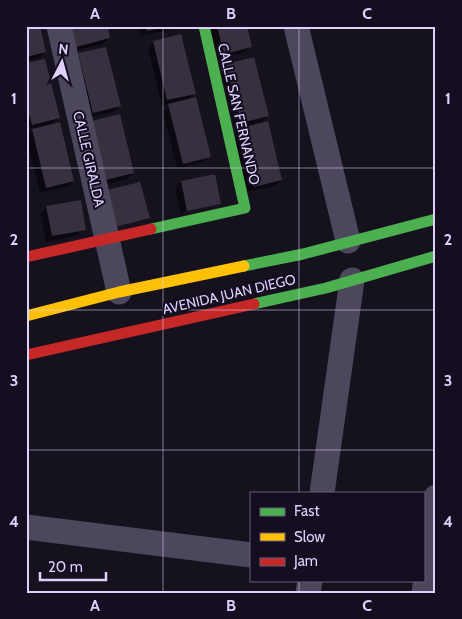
<svg xmlns="http://www.w3.org/2000/svg" width="462" height="619" font-family="Cabin,sans-serif">
<rect width="100%" height="100%" fill="#16121d"/>
<g fill="#0007">
<polygon points="26,26 45,52 39,58 26,61"/>
<polygon points="63,26 109,38 103,44 70,52"/>
<polygon points="139,26 177,26 174,29 141,36"/>
<polygon points="210,26 251,47 244,53 218,59"/>
<polygon points="154,42 194,93 186,101 209,156 203,162 177,169 163,112 171,103 162,106 148,48"/>
<polygon points="79,55 119,106 113,112 87,118 73,61"/>
<polygon points="26,65 58,118 50,126 73,181 67,187 40,193 26,136 34,128 26,130"/>
<polygon points="221,71 267,116 259,125 281,180 275,186 248,192 234,135 243,126 235,128"/>
<polygon points="86,128 133,173 127,179 100,186"/>
<polygon points="214,176 181,216 175,188 181,182"/>
<polygon points="80,201 79,235 46,242 41,214 47,207"/>
</g>
<g fill="#36303f">
<polygon points="26,26 40,26 46,52 26,57"/>
<polygon points="70,26 108,26 110,38 76,47"/>
<polygon points="146,26 165,26 165,27 147,31"/>
<polygon points="217,26 247,26 252,47 224,54"/>
<polygon points="181,34 196,94 167,100 153,41"/>
<polygon points="106,47 121,106 93,113 78,53"/>
<polygon points="254,57 269,116 241,123 226,64"/>
<polygon points="45,59 60,118 32,125 26,103 26,63"/>
<polygon points="196,97 211,157 183,164 168,104"/>
<polygon points="120,114 134,173 106,180 91,121"/>
<polygon points="268,121 282,180 254,187 240,128"/>
<polygon points="60,122 74,181 46,188 32,129"/>
<polygon points="215,174 221,204 187,211 181,181"/>
<polygon points="140,182 150,218 115,227 106,190"/>
<polygon points="81,200 86,230 52,236 46,206"/>
</g>
<g fill="none" stroke-linecap="round" stroke-linejoin="round">
<g stroke="#4c475d" stroke-width="25">
<polyline points="59,26 119,292"/>
<polyline points="296,26 348,241"/>
<polyline points="322,493 352,280"/>
<polyline points="26,527 251,555"/>
<polyline points="308,593 310,580"/>
<polyline points="424,593 436,497"/>
</g>
<g stroke="#4caf50" stroke-width="11">
<polyline points="151,229 245,208 204,26"/>
<polyline points="244,266 303,254 436,219"/>
<polyline points="254,304 326,288 436,256"/>
</g>
<polyline stroke="#ffc107" stroke-width="11" points="26,316 119,292 244,266"/>
<g stroke="#c62828" stroke-width="11">
<polyline points="26,257 151,229"/>
<polyline points="26,355 254,304"/>
</g>
</g>
<path fill="none" stroke="#dfd0fd" stroke-width="1" stroke-opacity="0.55" d="M 163,26 L 163,593M 299,26 L 299,493M 26,168 L 436,168M 26,310 L 436,310M 26,450 L 436,450M 299,580 L 299,593"/>
<g text-anchor="middle" dominant-baseline="central" stroke-width="4" stroke-linejoin="round" paint-order="stroke">
<g font-size="14" fill="#dfd0fd" stroke="#150e21">
<text transform="translate(239 114) rotate(77)">CALLE SAN FERNANDO</text>
<text transform="translate(89 159) rotate(77)">CALLE GIRALDA</text>
<text transform="translate(229 294) rotate(-13)">AVENIDA JUAN DIEGO</text>
</g>
</g>
<rect width="462" height="619" fill="none" stroke="#150e21" stroke-width="55"/>
<rect x="250" y="492" width="175" height="90" fill="#150e21" stroke="#665c79"/>
<rect x="260" y="508" width="25" height="8" fill="#4caf50" stroke="#665c79"/>
<text x="294" y="516" font-size="15" fill="#dfd0fd">Fast</text>
<rect x="260" y="533" width="25" height="8" fill="#ffc107" stroke="#665c79"/>
<text x="294" y="542" font-size="15" fill="#dfd0fd">Slow</text>
<rect x="260" y="558" width="25" height="8" fill="#c62828" stroke="#665c79"/>
<text x="294" y="566" font-size="15" fill="#dfd0fd">Jam</text>
<g transform="translate(62 62) rotate(6)" stroke="#150e21" stroke-width="4" paint-order="stroke">
<path d="M0-4L9 19L0 12L-9 19Z" fill="#dfd0fd"/>
<text y="-8" font-size="14" font-weight="bold" text-anchor="middle" fill="#dfd0fd">N</text>
</g>
<path d="M40 572v8h66v-8" fill="none" stroke="#dfd0fd" stroke-width="2.5"/>
<text x="48" y="572" font-size="15" fill="#dfd0fd" stroke="#150e21" stroke-width="4" paint-order="stroke">20 m</text>
<rect x="28" y="28" width="406" height="564" fill="none" stroke="#dfd0fd" stroke-width="2"/>
<g font-size="16" text-anchor="middle" font-weight="bold" fill="#dfd0fd">
<text x="95" y="19">A</text>
<text x="231" y="19">B</text>
<text x="367" y="19">C</text>
<text x="14" y="104">1</text>
<text x="448" y="104">1</text>
<text x="14" y="245">2</text>
<text x="448" y="245">2</text>
<text x="14" y="386">3</text>
<text x="448" y="386">3</text>
<text x="14" y="527">4</text>
<text x="448" y="527">4</text>
<text x="95" y="611">A</text>
<text x="231" y="611">B</text>
<text x="367" y="611">C</text>
</g>
</svg>
